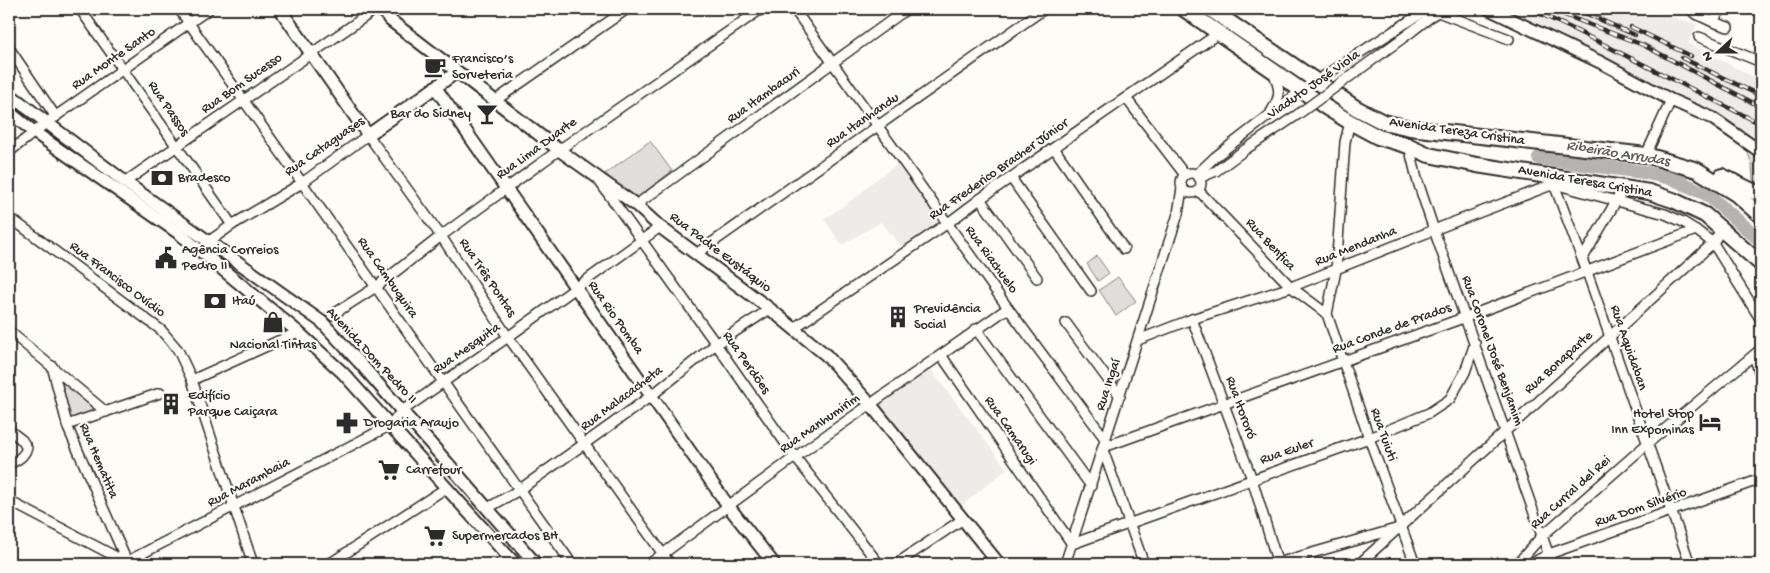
<svg xmlns="http://www.w3.org/2000/svg" width="1770" height="573" font-family="'Gochi Hand',sans-serif">
<rect width="100%" height="100%" fill="#fdfcf7"/>
<filter id="ink" filterUnits="userSpaceOnUse"><feTurbulence type="fractalNoise" baseFrequency=".02" numOctaves="2"/><feDisplacementMap in="SourceGraphic" scale="10" xChannelSelector="R" yChannelSelector="G"/><feConvolveMatrix kernelMatrix="1 2 1 2 8 2 1 2 1" color-interpolation-filters="sRGB"/></filter>
<g filter="url(#ink)">
<g fill="#edece8">
<polygon points="1503,9 1646,9 1659,14 1697,24 1688,43 1761,81 1761,140 1710,110 1534,21"/>
<polygon points="898,164 941,224 904,250 881,222 842,245 824,219 858,196 871,183"/>
<polygon points="927,365 1007,469 956,510 871,405"/>
</g>
<g fill="#dfdeda" stroke="#858482">
<polygon points="650,141 672,171 635,199 605,174"/>
<polygon points="1747,150 1761,159 1761,184 1753,180 1752,165"/>
<polygon points="1097,256 1109,273 1098,281 1087,264"/>
<polygon points="1118,277 1136,301 1116,316 1099,290"/>
<polygon points="58,377 95,410 70,420"/>
</g>
<g fill="none" stroke-linecap="round" stroke-linejoin="round">
<polyline stroke="#b5b4b1" stroke-width="14" points="1539,158 1643,172 1674,179 1708,195 1761,241"/>
<g stroke="#2b2b2b" stroke-width="12">
<g id="minor">
<polyline points="80,9 232,225"/>
<polyline points="179,9 572,564"/>
<polyline points="794,9 1008,308 1106,440"/>
<polyline points="1430,9 1509,39"/>
<polyline points="1721,9 1713,22 1728,27"/>
<polyline points="1694,13 1713,22"/>
<polyline points="1411,32 1441,9"/>
<polyline points="1699,37 1761,62"/>
<polyline points="9,48 56,117"/>
<polyline points="1126,98 1185,175"/>
<polyline points="496,100 627,9"/>
<path d="M 1271,112 C 1282,94 1280,90 1273,71"/>
<polyline points="1350,122 1345,142 1336,270 1327,314 1369,438 1415,564"/>
<polyline points="1409,146 1417,179 1434,230 1552,564"/>
<polyline points="1054,148 1124,249"/>
<polyline points="9,152 46,123 209,9"/>
<polyline points="1646,155 1671,100"/>
<circle cx="1191" cy="183" r="10"/>
<polyline points="1196,175 1215,157 1302,90 1428,9"/>
<polyline points="1011,178 1091,291"/>
<polyline points="1199,178 1216,171 1246,149"/>
<polyline points="599,181 716,344 795,457 879,564"/>
<polyline points="125,182 376,9"/>
<polyline points="1551,182 1554,184 1587,272 1690,564"/>
<polyline points="1198,190 1291,287 1327,314"/>
<polyline points="980,199 1037,278"/>
<polyline points="636,205 907,9"/>
<polyline points="9,217 161,330 178,350 192,380 253,564"/>
<polyline points="208,242 232,225 302,183 368,135 441,236 508,337 670,564"/>
<polyline points="696,254 1044,9"/>
<polyline points="1583,258 1619,196"/>
<polyline points="332,315 376,287 441,236 559,150 761,9"/>
<polyline points="1192,319 1252,479 1278,564"/>
<polyline points="1066,323 1120,396"/>
<polyline points="794,328 948,223 980,199 1219,33"/>
<polyline points="976,329 1091,486"/>
<polyline points="9,331 106,412"/>
<polyline points="1138,340 1192,319 1291,287 1449,224 1554,184 1665,214 1683,222 1696,230"/>
<polyline points="941,355 1072,544"/>
<polyline points="1754,356 1761,377"/>
<polyline points="52,366 68,428 128,564"/>
<polyline points="192,380 298,332"/>
<polyline points="67,425 160,393"/>
<path d="M 9,430 L 22,440 L 27,448 C 23,458 17,460 9,464"/>
<polyline points="1104,447 1466,317 1696,230 1713,243 1761,320"/>
<polyline points="1103,450 1144,564"/>
<polyline points="9,501 128,563"/>
<polyline points="488,508 519,490 584,444 651,396 716,344 770,309"/>
<polyline points="1072,544 1369,438 1429,413 1450,399 1465,372 1475,343"/>
<polyline points="122,564 389,426 402,411 508,337 660,227"/>
<polyline points="329,564 446,488"/>
<polyline points="499,564 509,558"/>
<polyline points="649,564 795,457 1008,308"/>
<polyline points="896,564 963,519"/>
<polyline points="1065,564 1178,214 1182,188"/>
<polyline points="1274,564 1399,528"/>
<polyline points="1359,564 1713,243 1721,230"/>
<polyline points="1517,564 1542,536 1647,444 1761,349"/>
<polyline points="1530,564 1549,554 1761,479"/>
</g>
</g>
<g stroke="#2b2b2b" stroke-width="15">
<g id="major">
<polyline points="280,9 368,135 457,72"/>
<polyline points="381,9 390,20 559,150 636,205 660,227 770,309 826,355 871,405 999,564"/>
<polyline points="1489,9 1602,63 1671,100 1712,118 1761,152"/>
<polyline points="435,87 729,507 774,564"/>
<polyline points="9,94 125,182 322,322 359,362 536,564"/>
<polyline points="9,112 34,132 180,234 298,332 343,373 515,564"/>
</g>
</g>
<g stroke="#2b2b2b" stroke-width="18">
<g id="highway">
<polyline points="1184,9 1327,108 1350,122 1378,137 1409,146 1429,155 1477,165 1649,192 1673,200 1705,215 1761,264"/>
<polyline points="1210,9 1356,108 1383,122 1410,128 1646,155 1697,170 1736,194 1761,216"/>
<polyline points="1722,176 1761,195"/>
</g>
</g>
<use href="#minor" stroke="#fdfcf7" stroke-width="9"/>
<use href="#major" stroke="#fdfcf7" stroke-width="11"/>
<use href="#highway" stroke="#fdfcf7" stroke-width="14"/>
<g stroke="#2b2b2b" stroke-width="4.5">
<g id="rail">
<polyline points="1530,9 1575,30 1761,124"/>
<polyline points="1549,9 1643,45 1761,107"/>
<polyline points="1576,9 1635,35"/>
<polyline points="1631,27 1691,56"/>
<polyline points="1682,58 1761,96"/>
</g>
</g>
<use href="#rail" stroke="#fdfcf7" stroke-width="2.5" stroke-dasharray="8" stroke-linecap="butt"/>
<g stroke="#2b2b2b" stroke-width="12" stroke-linecap="butt">
<polyline id="minor-bridge" points="1246,149 1297,115 1411,32"/>
</g>
<use href="#minor-bridge" stroke="#fdfcf7" stroke-width="9"/>
</g>
</g>
<defs>
<g id="cafe-bare" transform="scale(1.725)"><path d="M-5.5-4.5H6V0H3Q3 3.5 0 3.5H-2.5Q-5.5 3.5-5.5 0ZM3-3.2v2h1.7v-2ZM-6 4.5H4V6H-6Z" fill="#2b2b2b" stroke="#fdfcf7" stroke-width="2.5" paint-order="stroke"/></g>
<g id="bar-bare" transform="scale(1.725)"><path d="M-6-5H6L.8 .8V4.5H3.5V6h-7V4.5H-.8V.8Z" fill="#2b2b2b" stroke="#fdfcf7" stroke-width="2.5" paint-order="stroke"/></g>
<g id="bank-bare" transform="scale(1.725)"><path d="M-6-4H6V4H-6ZM0-2.3a2.3 2.3 0 1 0 0 4.6a2.3 2.3 0 1 0 0-4.6Z" fill="#2b2b2b" stroke="#fdfcf7" stroke-width="2.5" paint-order="stroke"/></g>
<g id="civic-bare" transform="scale(1.725)"><path d="M-.6-6.5H3V-4.5H.6V-3L4-1V1h2V6H-6V1h2V-1L-.6-3ZM-1.2 2.5V6h2.4V2.5Z" fill="#2b2b2b" stroke="#fdfcf7" stroke-width="2.5" paint-order="stroke"/></g>
<g id="building-bare" transform="scale(1.725)"><path d="M-4-6H4V6H1V3H-1V6H-4ZM-2.5-4.3h1.7v1.8h-1.7ZM.8-4.3h1.7v1.8H.8ZM-2.5-1h1.7V.8h-1.7ZM.8-1h1.7V.8H.8Z" fill="#2b2b2b" stroke="#fdfcf7" stroke-width="2.5" paint-order="stroke"/></g>
<g id="shop-bare" transform="scale(1.725)"><path d="M-5-2.5h2.3a2.7 3.5 0 0 1 5.4 0H5L5.5 6h-11ZM-1.5-2.5h3a1.5 2.3 0 0 0-3 0Z" fill="#2b2b2b" stroke="#fdfcf7" stroke-width="2.5" paint-order="stroke"/></g>
<g id="hotel-bare" transform="scale(1.725)"><path d="M-6-4.5h1.5V1H6V5H4.5V3h-9V5H-6ZM-4 0a1.8 1.8 0 1 1 3.6 0ZM.5 0V-2.5h3Q6-2.5 6 0Z" fill="#2b2b2b" stroke="#fdfcf7" stroke-width="2.5" paint-order="stroke"/></g>
<g id="pharmacy-bare" transform="scale(1.725)"><path d="M-2-6h4v4h4v4h-4v4h-4v-4h-4v-4h4Z" fill="#2b2b2b" stroke="#fdfcf7" stroke-width="2.5" paint-order="stroke"/></g>
<g id="supermarket-bare" transform="scale(1.725)"><path d="M-6-5.5h2.5l.6 2H6L4.5 2H-2.5L-4.4-4H-6ZM-1.5 3.2a1.3 1.3 0 1 0 .1 0ZM3 3.2a1.3 1.3 0 1 0 .1 0Z" fill="#2b2b2b" stroke="#fdfcf7" stroke-width="2.5" paint-order="stroke"/></g>
</defs>
<g fill-rule="evenodd">
<use href="#cafe-bare" x="435" y="67"/>
<use href="#bar-bare" x="487" y="114"/>
<use href="#bank-bare" x="162" y="178"/>
<use href="#civic-bare" x="166" y="258"/>
<use href="#bank-bare" x="215" y="301"/>
<use href="#building-bare" x="898" y="317"/>
<use href="#shop-bare" x="273" y="322"/>
<use href="#building-bare" x="171" y="404"/>
<use href="#hotel-bare" x="1710" y="422"/>
<use href="#pharmacy-bare" x="347" y="423"/>
<use href="#supermarket-bare" x="389" y="470"/>
<use href="#supermarket-bare" x="435" y="536"/>
</g>
<g text-anchor="middle" dominant-baseline="central" stroke-width="4.5" stroke-linejoin="round" paint-order="stroke">
<g font-size="14" fill="#2b2b2b" stroke="#fdfcf7">
<text transform="translate(114 59) rotate(-35)">Rua Monte Santo</text>
<text transform="translate(242 84) rotate(-35)">Rua Bom Sucesso</text>
<text transform="translate(1314 85) rotate(-35)">Viaduto José Viola</text>
<text transform="translate(764 96) rotate(-36)">Rua Itambacuri</text>
<text transform="translate(168 109) rotate(56)">Rua Passos</text>
<text transform="translate(863 121) rotate(-35)">Rua Itanhandu</text>
<text transform="translate(1457 132) rotate(8)">Avenida Tereza Cristina</text>
<text transform="translate(325 147) rotate(-35)">Rua Cataguases</text>
<text transform="translate(537 149) rotate(-36)">Rua Lima Duarte</text>
<text transform="translate(999 170) rotate(-35)">Rua Frederico Bracher Júnior</text>
<text transform="translate(1585 182) rotate(10)">Avenida Teresa Cristina</text>
<text transform="translate(1270 245) rotate(47)">Rua Benfica</text>
<text transform="translate(1356 247) rotate(-22)">Rua Mendanha</text>
<text transform="translate(720 253) rotate(37)">Rua Padre Eustáquio</text>
<text transform="translate(991 260) rotate(54)">Rua Riachuelo</text>
<text transform="translate(387 278) rotate(55)">Rua Cambuquira</text>
<text transform="translate(487 278) rotate(56)">Rua Três Pontas</text>
<text transform="translate(117 280) rotate(37)">Rua Francisco Ovídio</text>
<text transform="translate(615 318) rotate(55)">Rua Rio Pomba</text>
<text transform="translate(1392 329) rotate(-20)">Rua Conde de Prados</text>
<text transform="translate(1628 348) rotate(71)">Rua Aquidaban</text>
<text transform="translate(467 349) rotate(-35)">Rua Mesquita</text>
<text transform="translate(1492 351) rotate(70)">Rua Coronel José Benjamim</text>
<text transform="translate(371 356) rotate(47)">Avenida Dom Pedro II</text>
<text transform="translate(746 363) rotate(55)">Rua Perdões</text>
<text transform="translate(1559 363) rotate(-42)">Rua Bonaparte</text>
<text transform="translate(1109 385) rotate(-72)">Rua Ingaí</text>
<text transform="translate(622 399) rotate(-37)">Rua Malacacheta</text>
<text transform="translate(1240 408) rotate(70)">Rua Itororó</text>
<text transform="translate(820 424) rotate(-35)">Rua Manhumirim</text>
<text transform="translate(1010 431) rotate(55)">Rua Camarugi</text>
<text transform="translate(1383 435) rotate(70)">Rua Tuiuti</text>
<text transform="translate(1287 452) rotate(-19)">Rua Euler</text>
<text transform="translate(98 461) rotate(67)">Rua Hematita</text>
<text transform="translate(249 483) rotate(-28)">Rua Marambaia</text>
<text transform="translate(1571 493) rotate(-42)">Rua Curral del Rei</text>
<text transform="translate(1641 508) rotate(-19)">Rua Dom Silvério</text>
</g>
<g font-size="14" fill="#2b2b2b" stroke="#fdfcf7" text-anchor="start">
<text x="452" y="59">Francisco’s<tspan x="452" dy="16">Sorveteria</tspan></text>
<text x="471" y="114" text-anchor="end">Bar do Sidney</text>
<text x="178" y="178">Bradesco</text>
<text x="182" y="250">Agência Correios<tspan x="182" dy="16">Pedro II</tspan></text>
<text x="232" y="301">Itaú</text>
<text x="914" y="309">Previdência<tspan x="914" dy="16">Social</tspan></text>
<text x="273" y="345" text-anchor="middle">Nacional Tintas</text>
<text x="188" y="396">Edifício<tspan x="188" dy="16">Parque Caiçara</tspan></text>
<text x="1694" y="414" text-anchor="end">Hotel Stop<tspan x="1694" dy="16">Inn Expominas</tspan></text>
<text x="364" y="423">Drogaria Araujo</text>
<text x="406" y="470">Carrefour</text>
<text x="452" y="536">Supermercados BH</text>
</g>
<g font-size="15" font-style="italic" fill="#5b5b5a" stroke="#fdfcf7">
<text transform="translate(1618 154) rotate(9)">Ribeirão Arrudas</text>
</g>
</g>
<rect width="1770" height="573" fill="none" stroke="#fdfcf7" stroke-width="30"/>
<rect x="15" y="15" width="1740" height="543" fill="none" stroke="#2b2b2b" stroke-width="2" filter="url(#ink)"/>
<g transform="translate(1718 52) rotate(249)" stroke="#fdfcf7" stroke-width="4" paint-order="stroke">
<path d="M0-4L9 19L0 12L-9 19Z" fill="#2b2b2b"/>
<text y="-8" font-size="14" font-weight="bold" text-anchor="middle" fill="#2b2b2b">N</text>
</g>
</svg>
